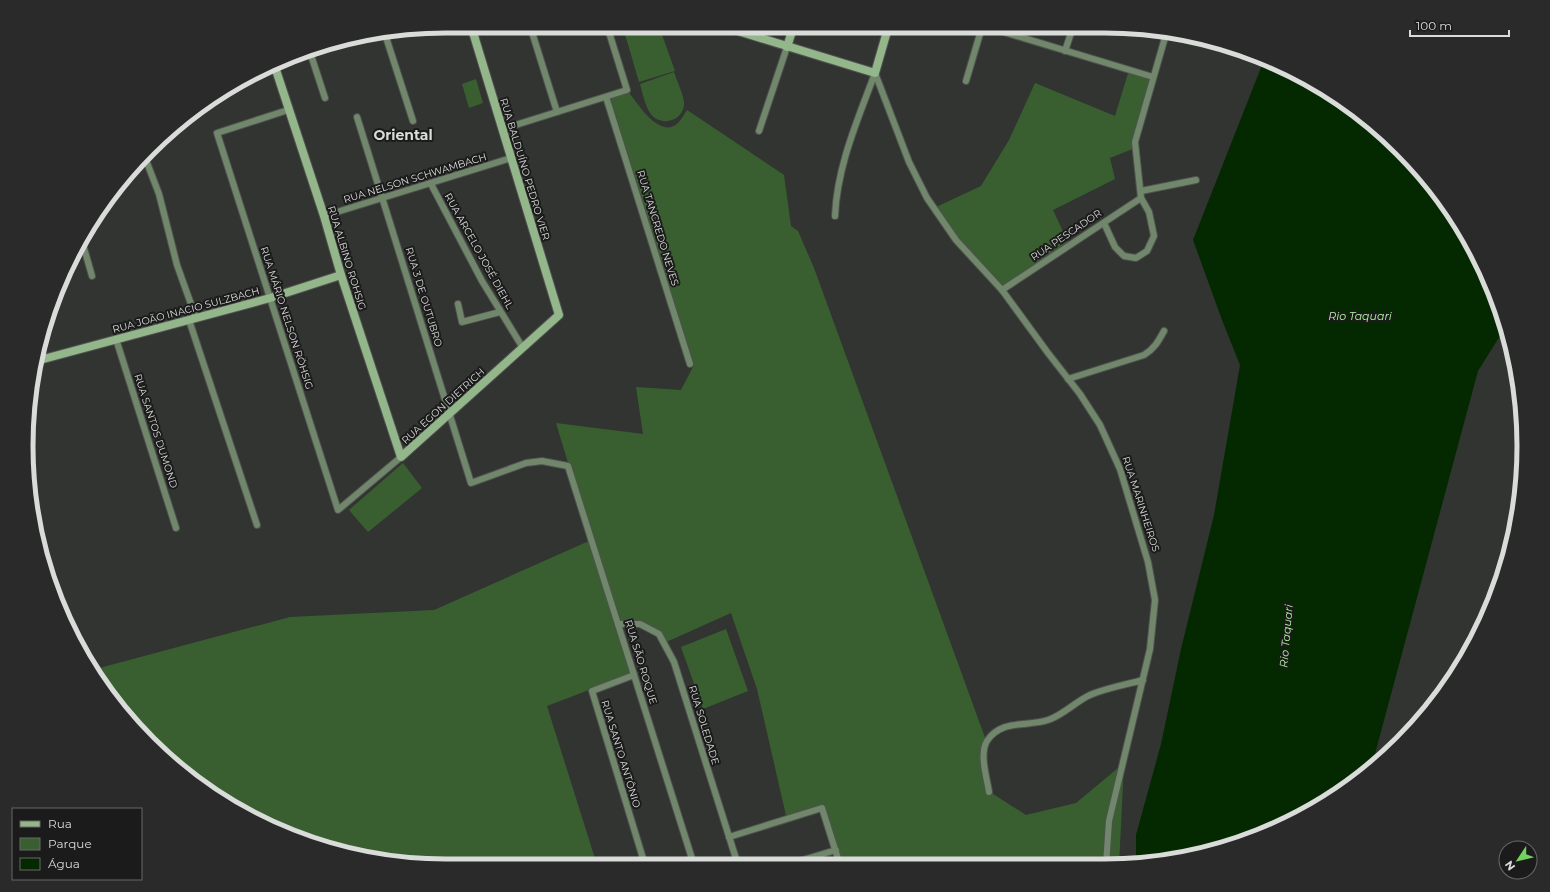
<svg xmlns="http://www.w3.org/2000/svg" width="1550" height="892" font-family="Montserrat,sans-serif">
<rect width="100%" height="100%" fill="#323431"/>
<g fill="#395f31">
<polygon points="627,29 660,29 675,71 639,82 627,41 625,35"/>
<polygon points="1129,70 1153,77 1135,148 1110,158 1115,179 1053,210 1068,242 1002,290 956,240 934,208 981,186 1009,140 1035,83 1115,116"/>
<path d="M 674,72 C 677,82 683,93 684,102 C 685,118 667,126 655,118 C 646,112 643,94 640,84 Z"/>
<polygon points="476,79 483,103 469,108 462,84"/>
<path d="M 628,91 C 637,103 660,140 678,123 C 682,119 684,114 687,110 L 784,175 L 791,226 L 798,231 L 814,268 L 987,743 L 984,761 L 990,792 L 1026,815 L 1076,803 L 1124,763 L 1119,865 L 840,865 L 823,809 L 787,820 L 757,689 L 731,613 L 664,643 C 654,624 638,624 619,624 L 569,466 L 556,423 L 643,434 L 636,387 L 681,390 L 694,365 L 610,97 Z"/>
<polygon points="403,463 422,488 368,532 349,510"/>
<polygon points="589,541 631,674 547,706 597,865 418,865 311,844 213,795 130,723 92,670 290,617 434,610"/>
<polygon points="726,629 748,691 703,709 681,647"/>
</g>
<polygon fill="#042900" points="1264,60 1337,97 1401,149 1453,212 1492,285 1505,328 1478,371 1372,765 1314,810 1239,844 1136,864 1136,835 1161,744 1181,649 1214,515 1240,365 1222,320 1193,240"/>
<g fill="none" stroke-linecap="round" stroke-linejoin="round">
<g stroke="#50524f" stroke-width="8">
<g id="street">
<polyline points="987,27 1153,77"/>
<polyline points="531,29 557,112"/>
<polyline points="384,31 413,121"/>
<polyline points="309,49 325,98"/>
<polyline points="1065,51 1073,27"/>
<polyline points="875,73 909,162 927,198 956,240 1002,290 1048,353 1080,394 1100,425 1120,469 1148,562 1155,600 1150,649 1109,821 1106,865"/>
<polyline points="966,81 982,27"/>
<polyline points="606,97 690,364"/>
<polyline points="288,110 217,133 338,510 401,457"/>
<polyline points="357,117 471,483 526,463 542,461 568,466 694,865"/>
<polyline points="503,129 627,90 608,29"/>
<polyline points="759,131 787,47"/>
<polyline points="144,155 159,194 177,265 196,318"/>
<polyline points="431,184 482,281 523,348"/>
<polyline points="1141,191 1196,180"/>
<polyline points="324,216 511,158"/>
<path d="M 835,216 C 837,166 858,119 875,73"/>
<polyline points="1104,223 1115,247 1124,256 1136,258 1147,251 1154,236 1149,212 1141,198 1135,142 1166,34"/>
<polyline points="80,241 84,248 92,276"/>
<polyline points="1002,290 1141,198"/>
<polyline points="458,304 462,322 500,312"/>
<polyline points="189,320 257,525"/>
<polyline points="116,339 176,528"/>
<path d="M 1068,379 L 1144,355 C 1154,349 1158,342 1164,331"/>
<polyline points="618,624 640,624 659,634 674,662 738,865"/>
<polyline points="634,675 592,691 645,865"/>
<path d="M 989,792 C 987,778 979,754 987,741 C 1001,719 1027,727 1048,720 C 1063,715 1075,702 1090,695 C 1106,688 1125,685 1143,680"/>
<polyline points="729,837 822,808 840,865"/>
<polyline points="786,865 836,850"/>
</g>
</g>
<g stroke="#50524f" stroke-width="10">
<g id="secondary">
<polyline points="728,28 875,73 888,28"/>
<polyline points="787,47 793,28"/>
<polyline points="274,64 324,216 341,275 401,457 559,315 472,29"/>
<polyline points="36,361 270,298 341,275"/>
</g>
</g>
<use href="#street" stroke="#71876c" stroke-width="6"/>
<use href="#secondary" stroke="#93b68b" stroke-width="8"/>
</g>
<g text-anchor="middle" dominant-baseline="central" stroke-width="4" stroke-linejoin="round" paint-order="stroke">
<g font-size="10" fill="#dadcda" stroke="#1a1b1a">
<text transform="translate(525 169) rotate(73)">RUA BALDUÍNO PEDRO VIER</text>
<text transform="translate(415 178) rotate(-17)">RUA NELSON SCHWAMBACH</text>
<text transform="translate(658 228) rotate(73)">RUA TANCREDO NEVES</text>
<text transform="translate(1066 235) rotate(-34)">RUA PESCADOR</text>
<text transform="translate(479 251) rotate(61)">RUA ARCELO JOSÉ DIEHL</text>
<text transform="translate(347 258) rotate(73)">RUA ALBINO ROHSIG</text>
<text transform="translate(424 297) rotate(73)">RUA 3 DE OUTUBRO</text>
<text transform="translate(186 310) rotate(-15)">RUA JOÃO INACIO SULZBACH</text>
<text transform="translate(287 318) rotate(72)">RUA MÁRIO NELSON RÖHSIG</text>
<text transform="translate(443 406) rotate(-42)">RUA EGON DIETRICH</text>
<text transform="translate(156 431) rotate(72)">RUA SANTOS DUMOND</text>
<text transform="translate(1141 504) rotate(72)">RUA MARINHEIROS</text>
<text transform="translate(641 662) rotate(73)">RUA SÃO ROQUE</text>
<text transform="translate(704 725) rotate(73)">RUA SOLEDADE</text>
<text transform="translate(621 754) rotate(73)">RUA SANTO ANTÔNIO</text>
</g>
<g font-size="11" font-style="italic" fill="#b1f8a2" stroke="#1a1b1a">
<text x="1360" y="316">Rio Taquari</text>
<text transform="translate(1286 636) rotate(-85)">Rio Taquari</text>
</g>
<g font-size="14" font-weight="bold" fill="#dadcda" stroke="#1a1b1a">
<text x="403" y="135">Oriental</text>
</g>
</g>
<path d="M0 0H1550V892H0ZM446 33H1104A413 413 0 0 1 1517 446V446A413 413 0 0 1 1104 859H446A413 413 0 0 1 33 446V446A413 413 0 0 1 446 33Z" fill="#292a29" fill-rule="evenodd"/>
<path fill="none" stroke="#dadcda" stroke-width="5" d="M446 33H1104A413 413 0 0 1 1517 446V446A413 413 0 0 1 1104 859H446A413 413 0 0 1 33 446V446A413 413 0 0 1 446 33Z"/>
<rect x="12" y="808" width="130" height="72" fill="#1a1b1a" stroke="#676867"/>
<rect x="20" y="821" width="20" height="6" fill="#93b68b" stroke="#676867"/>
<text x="48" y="828" font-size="12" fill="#dadcda">Rua</text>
<rect x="20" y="838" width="20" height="12" fill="#395f31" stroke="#676867"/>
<text x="48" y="848" font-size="12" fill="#dadcda">Parque</text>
<rect x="20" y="858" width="20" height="12" fill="#042900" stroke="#676867"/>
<text x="48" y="868" font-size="12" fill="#dadcda">Água</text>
<g transform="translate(1518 860) rotate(235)"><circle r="19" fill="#1a1b1a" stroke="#676867"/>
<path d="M0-3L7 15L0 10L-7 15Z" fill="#73d25d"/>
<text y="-6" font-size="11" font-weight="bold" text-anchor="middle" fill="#dadcda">N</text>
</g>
<path d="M1410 30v6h99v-6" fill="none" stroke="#dadcda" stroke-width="2"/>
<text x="1416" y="30" font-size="12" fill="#dadcda" stroke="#1a1b1a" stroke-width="3" paint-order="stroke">100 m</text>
</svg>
